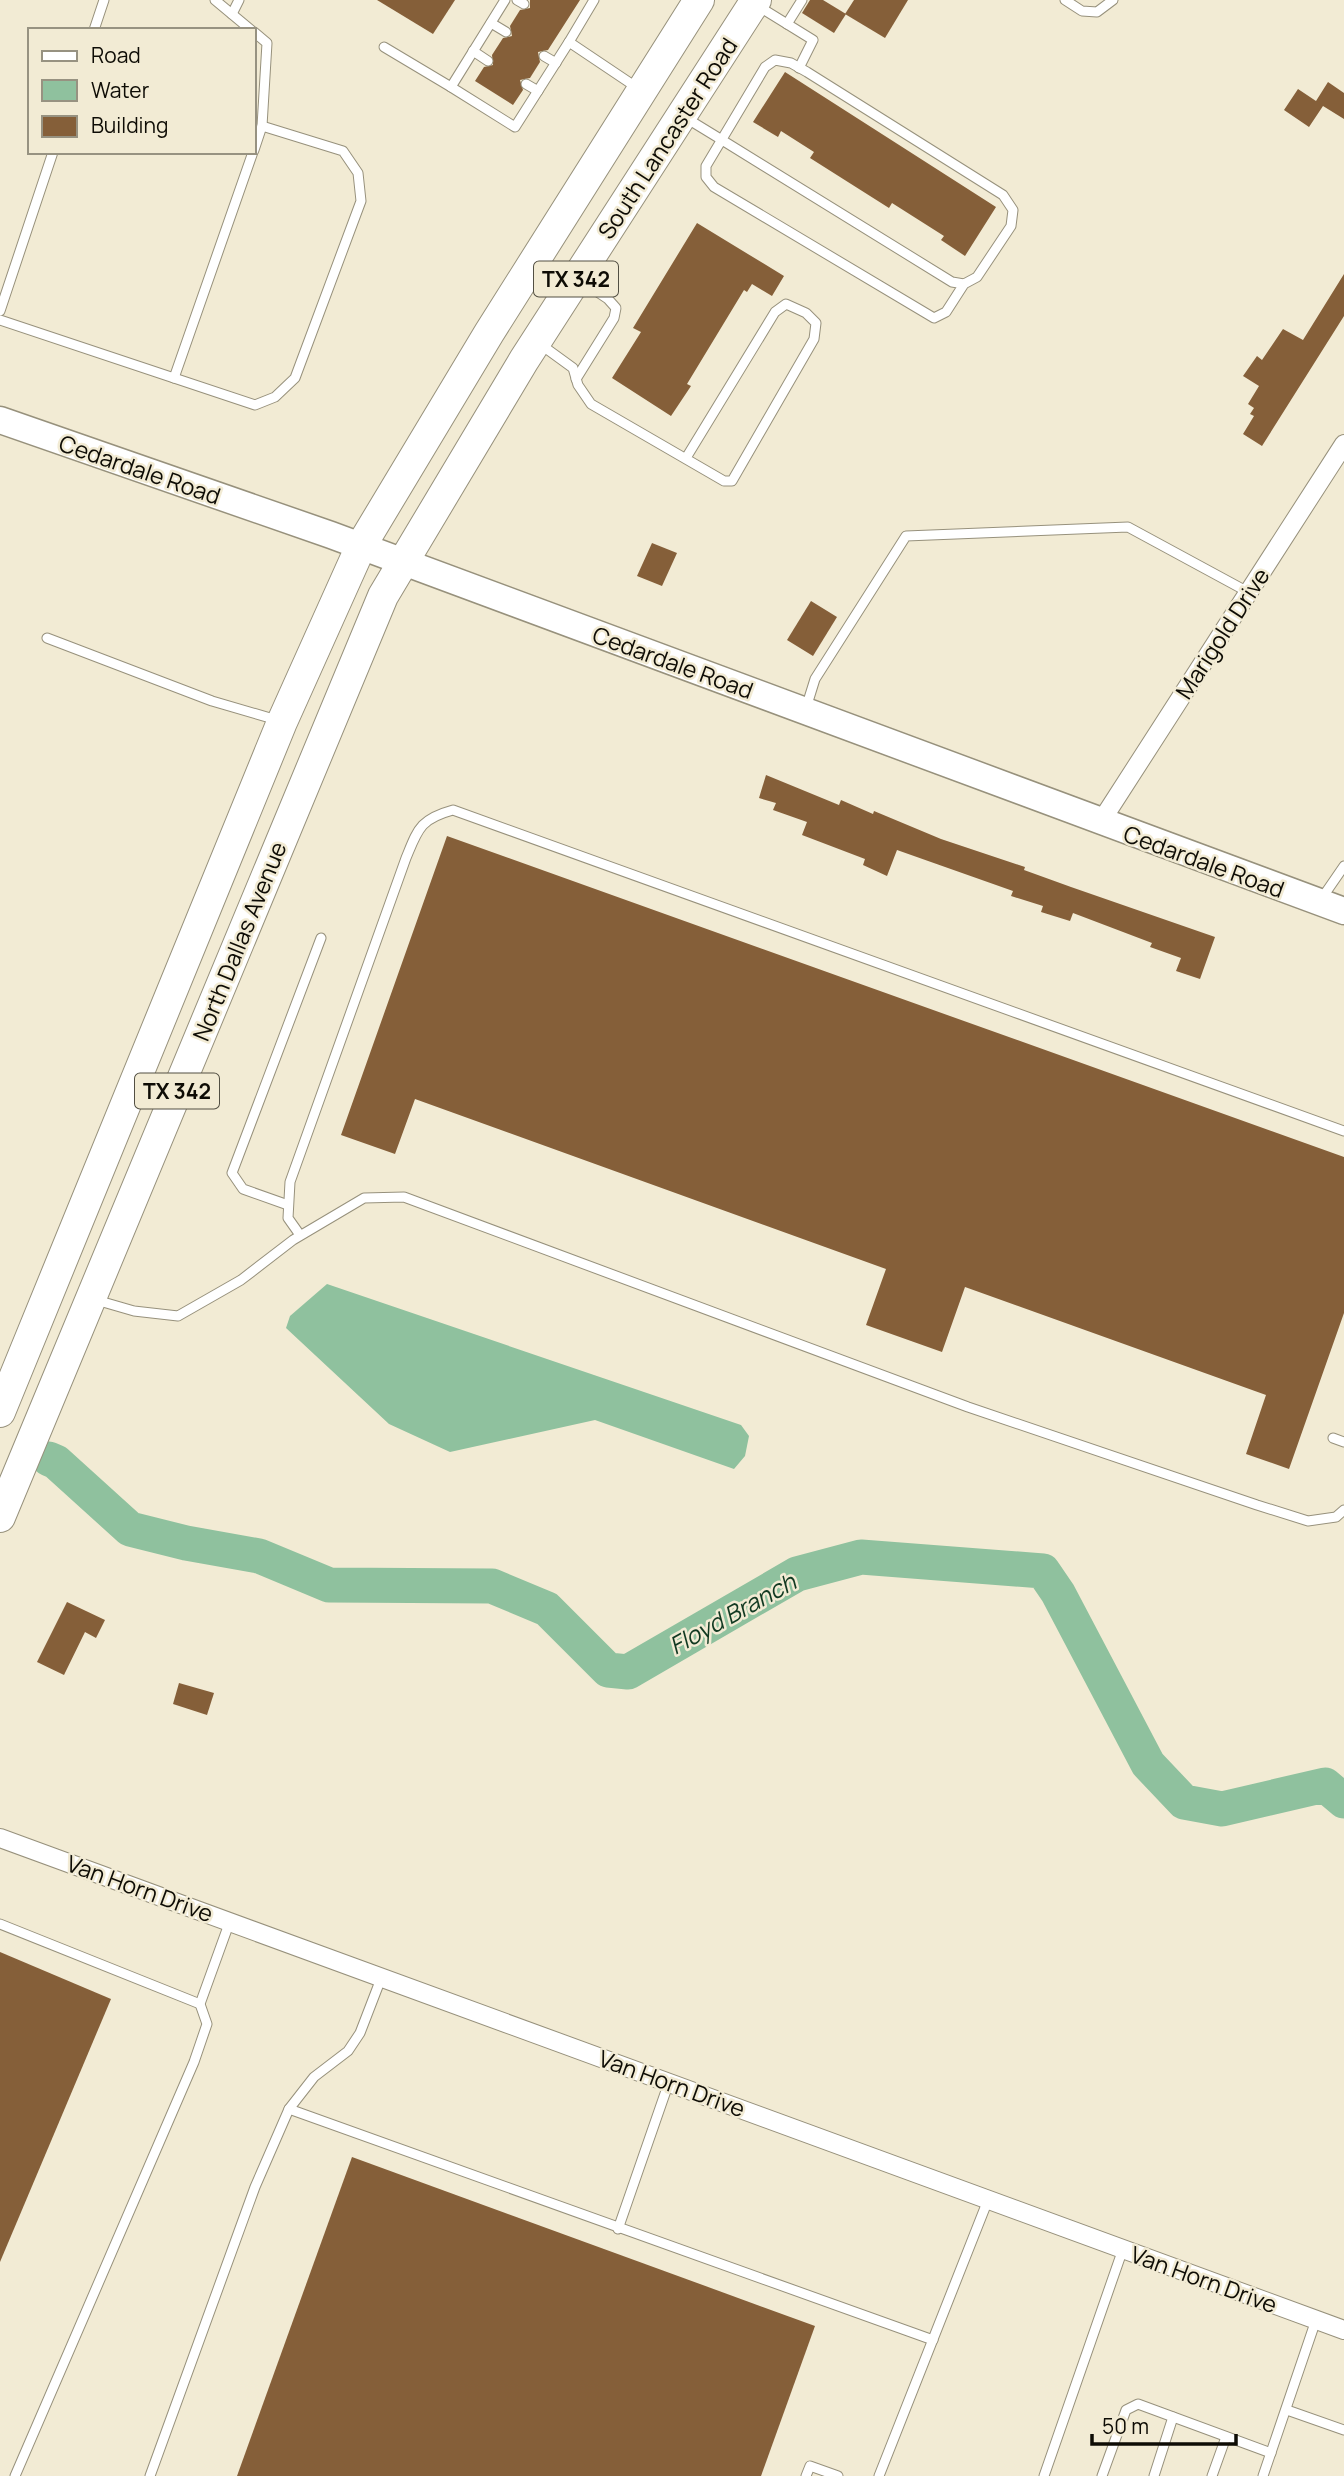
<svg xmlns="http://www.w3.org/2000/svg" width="1344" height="2476" font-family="Manrope,sans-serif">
<rect width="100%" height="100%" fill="#f2ebd4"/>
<polygon fill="#8fc19e" points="327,1284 741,1425 749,1436 745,1456 734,1469 595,1420 450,1452 389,1424 286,1328 290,1316"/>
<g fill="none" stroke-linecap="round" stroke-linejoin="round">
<polyline stroke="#8fc19e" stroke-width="35" points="49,1459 56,1462 130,1529 186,1543 259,1556 329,1585 492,1586 547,1609 608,1670 628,1672 797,1574 861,1557 1043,1571 1058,1593 1148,1764 1184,1802 1222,1809 1325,1785 1344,1801"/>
</g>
<g fill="#855f39">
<polygon points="377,0 455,0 433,34"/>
<polygon points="530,0 580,0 548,50 538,52 540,62 530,78 520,80 523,90 513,105 475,81 484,67 493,65 492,55 503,38 512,36 510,26 520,10 530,8"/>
<polygon points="810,0 823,0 846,14 834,33 802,13"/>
<polygon points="854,0 908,0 885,38 845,14"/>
<polygon points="785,72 996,207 965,256 941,240 944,236 892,203 889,208 810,158 814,152 781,131 778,137 753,122"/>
<polygon points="1328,82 1344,93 1344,119 1323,106 1309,127 1284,110 1298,89 1316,101"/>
<polygon points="697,223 784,276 772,296 752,284 747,292 744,290 687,384 691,386 671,416 612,378 641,332 633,328"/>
<polygon points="1344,274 1344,316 1262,446 1243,434 1254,416 1250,414 1254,408 1248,404 1259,386 1243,376 1257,356 1262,360 1283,329 1303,340"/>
<polygon points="652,543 677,553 662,586 637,576"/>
<polygon points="811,601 837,617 813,656 787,640"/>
<polygon points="766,775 839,805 841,800 873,814 874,811 941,839 1025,867 1024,870 1071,887 1215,937 1200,979 1176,971 1181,958 1150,947 1152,943 1073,913 1070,921 1041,912 1043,906 1011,896 1013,891 897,850 887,876 863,865 865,859 802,835 807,822 773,810 776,803 759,798"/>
<polygon points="447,836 1344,1157 1344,1313 1289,1469 1246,1454 1266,1395 965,1287 942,1352 866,1325 886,1269 415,1099 395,1154 341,1135"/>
<polygon points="67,1602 105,1620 96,1638 85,1632 64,1675 37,1662"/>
<polygon points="179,1683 214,1693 207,1715 173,1704"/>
<polygon points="0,1952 111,1999 0,2262"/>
<polygon points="352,2157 815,2326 761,2476 237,2476"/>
</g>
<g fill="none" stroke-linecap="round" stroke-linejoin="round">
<g stroke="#97917c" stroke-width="11">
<g id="lane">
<polyline points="215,0 251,30"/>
<polyline points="505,0 451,87 515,127 569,42 639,89"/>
<polyline points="517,0 524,4"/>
<polyline points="1065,0 1082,11 1097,12 1113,0"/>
<polyline points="758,6 813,40 799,68"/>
<polyline points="232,14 239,0"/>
<polyline points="491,23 506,32"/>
<polyline points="787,24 802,0"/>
<polyline points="94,30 104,0"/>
<polyline points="254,32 267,43 262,126 254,150"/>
<polyline points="569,42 594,0"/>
<polyline points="384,47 451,87"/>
<polyline points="473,51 488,61"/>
<polyline points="544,56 556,63"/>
<polyline points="526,84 538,91"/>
<polyline points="686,118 722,140 952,282 964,284 977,277 1011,226 1013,210 1003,195 807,72 791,63 775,60 765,67 706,166 706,177 714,187 934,318 946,312 964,284"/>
<polyline points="0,311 53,152"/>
<polyline points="0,320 174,378 253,152"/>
<polyline points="540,344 573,368 578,385 591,404 724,481 732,481 814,339 816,323 806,313 786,304 775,312 686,458"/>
<polyline points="174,378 255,405 275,397 295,378 361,201 358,173 343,151 262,126"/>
<polyline points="576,379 614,318 616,308 608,299 581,281"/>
<polyline points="47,638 212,701 277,720"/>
<polyline points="806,708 815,679 906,536 1128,527 1248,592"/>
<polyline points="1322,898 1344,866"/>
<polyline points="288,1205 243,1189 232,1173 321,938"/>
<path d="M 300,1235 L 288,1218 L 290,1182 L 406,858 C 418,829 420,819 453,810 L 1344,1131"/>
<polyline points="96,1300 134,1311 178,1316 241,1280 293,1240 364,1198 404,1197 968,1407 1257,1505 1308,1521 1336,1517 1344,1510"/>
<polyline points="1333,1438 1344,1442"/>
<polyline points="0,1924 200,2004"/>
<polyline points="289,2109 933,2340"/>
<polyline points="618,2229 669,2082"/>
<polyline points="1287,2410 1344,2430"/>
<polyline points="15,2476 194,2062 207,2024 200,2004 230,1921"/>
<polyline points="150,2476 255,2187 289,2109 314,2077 348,2051 360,2033 382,1976"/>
<polyline points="806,2476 810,2466 838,2476"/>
<polyline points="879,2476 988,2200"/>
<polyline points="1044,2476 1123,2249"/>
<polyline points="1102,2476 1126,2410 1138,2404 1271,2453"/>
<polyline points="1154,2476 1173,2417"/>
<polyline points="1212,2476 1226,2437"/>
<polyline points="1263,2476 1316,2320"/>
</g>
</g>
<g stroke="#97917c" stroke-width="20">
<g id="street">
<polyline points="1100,823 1344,444"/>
<polyline points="0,1838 1344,2330"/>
</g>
</g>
<g stroke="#97917c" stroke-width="29">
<polyline id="secondary" points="0,420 331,535 1344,911"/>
</g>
<g stroke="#97917c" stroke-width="32">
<g id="primary">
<polyline points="0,1412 282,722 361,546 489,333 699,0"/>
<polyline points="0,1517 383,596 524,360 756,0"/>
</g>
</g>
<use href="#lane" stroke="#fff" stroke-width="9"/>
<use href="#street" stroke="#fff" stroke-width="18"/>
<use href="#secondary" stroke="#fff" stroke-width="26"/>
<use href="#primary" stroke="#fff" stroke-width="30"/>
</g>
<g text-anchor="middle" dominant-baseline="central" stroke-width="5" stroke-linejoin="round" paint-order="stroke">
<g fill="#f2ebd4" stroke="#524f43" stroke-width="2">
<rect x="534" y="261.5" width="84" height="35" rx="5"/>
<rect x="135" y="1073.5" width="84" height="35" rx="5"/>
</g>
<g font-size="21" font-weight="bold" fill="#0e0c05">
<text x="576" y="279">TX 342</text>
<text x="177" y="1091">TX 342</text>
</g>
<g font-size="23" fill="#0e0c05" stroke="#f2ebd4">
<text transform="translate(667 138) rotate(-57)">South Lancaster Road</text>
<text transform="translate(140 469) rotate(19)">Cedardale Road</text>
<text transform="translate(1222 633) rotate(-57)">Marigold Drive</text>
<text transform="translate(673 662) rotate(20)">Cedardale Road</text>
<text transform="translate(1204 861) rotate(20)">Cedardale Road</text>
<text transform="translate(239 941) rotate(-68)">North Dallas Avenue</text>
<text transform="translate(140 1888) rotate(20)">Van Horn Drive</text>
<text transform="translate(672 2083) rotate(20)">Van Horn Drive</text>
<text transform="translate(1204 2279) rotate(20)">Van Horn Drive</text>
</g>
<g font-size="24" font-style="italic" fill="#113921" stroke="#f2ebd4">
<text transform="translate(732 1613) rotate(-29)">Floyd Branch</text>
</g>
</g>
<rect x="28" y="28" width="228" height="126" fill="#f2ebd4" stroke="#979281" stroke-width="2"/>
<rect x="42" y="51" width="35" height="10" fill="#ffffff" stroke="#979281" stroke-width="2"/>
<text x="91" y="63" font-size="21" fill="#0e0c05">Road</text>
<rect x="42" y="80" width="35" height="21" fill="#8fc19e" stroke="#979281" stroke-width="2"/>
<text x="91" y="98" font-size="21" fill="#0e0c05">Water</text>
<rect x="42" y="116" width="35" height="21" fill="#855f39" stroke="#979281" stroke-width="2"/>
<text x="91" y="133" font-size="21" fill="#0e0c05">Building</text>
<path d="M1092 2434v10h144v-10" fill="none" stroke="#0e0c05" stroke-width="3.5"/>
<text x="1102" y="2434" font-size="21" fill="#0e0c05" stroke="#f2ebd4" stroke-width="5" paint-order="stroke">50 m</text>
</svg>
